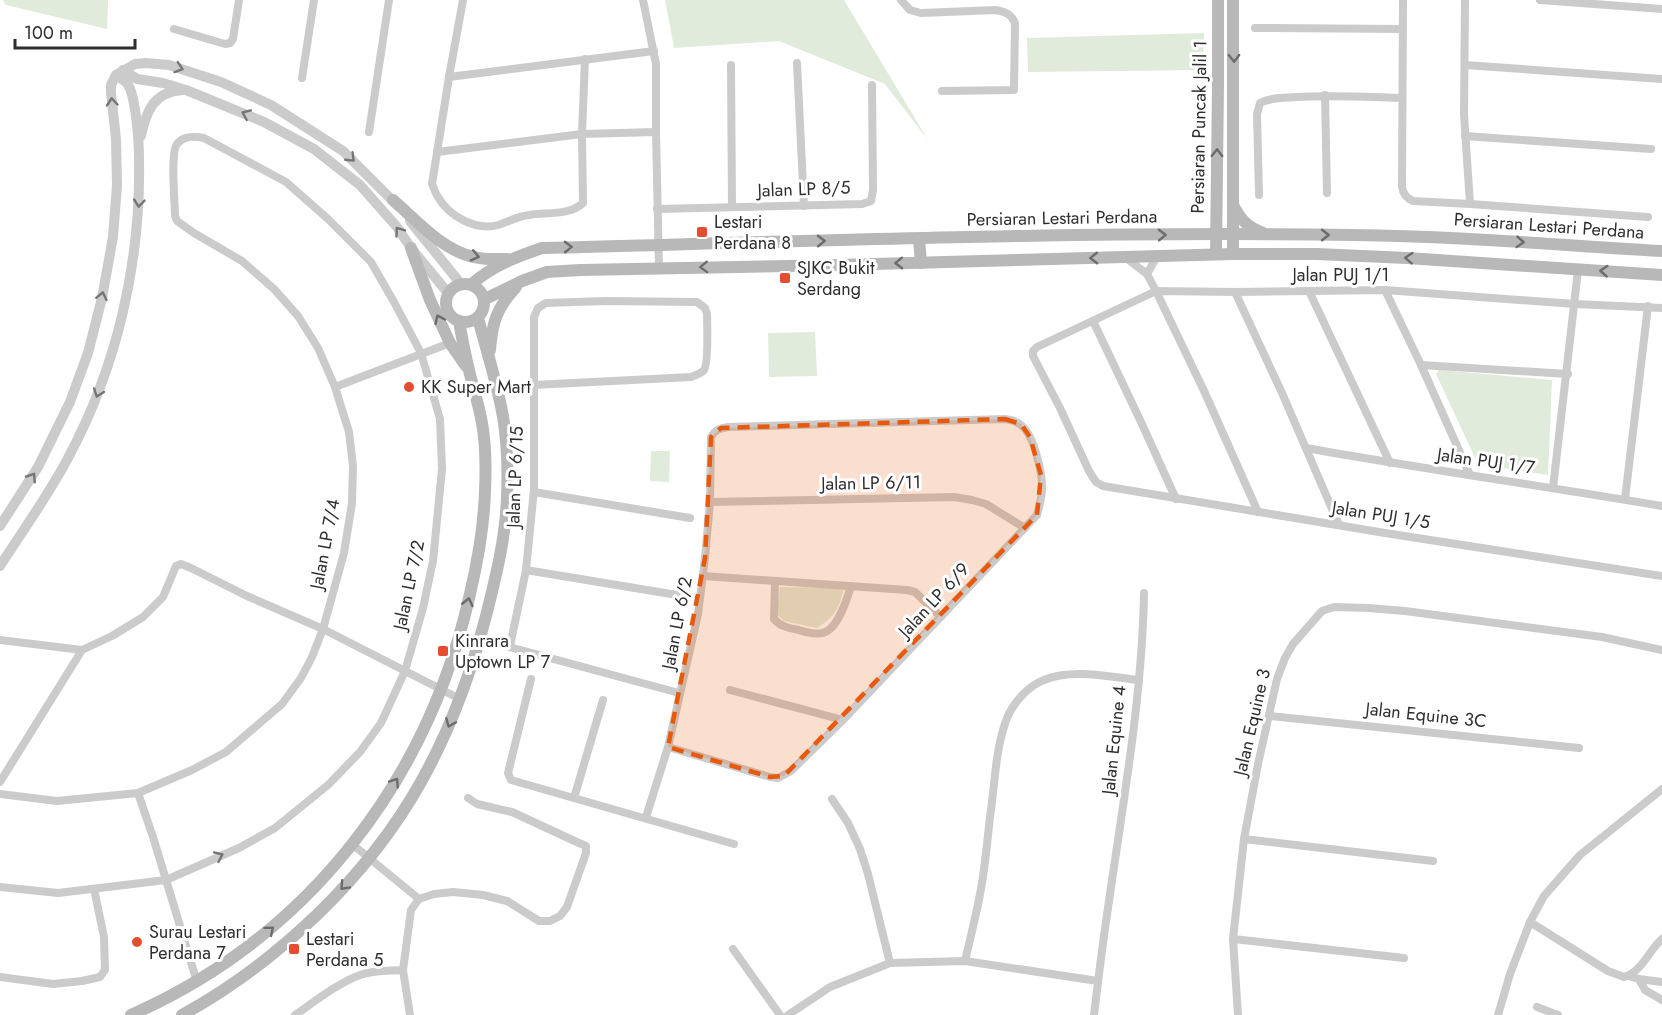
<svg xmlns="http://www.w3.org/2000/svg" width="1662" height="1015" font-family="Jost,sans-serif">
<rect width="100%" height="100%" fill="#fff"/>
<g fill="#e0ebdb">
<polygon points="3,0 108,0 107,29 6,5"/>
<polygon points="665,0 844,0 928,140 885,84 779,41 674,48"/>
<polygon points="1204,33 1203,70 1028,72 1027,38"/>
<polygon points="815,332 817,376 769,377 768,333"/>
<polygon points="1439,370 1552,380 1548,475 1478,464 1436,374"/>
<polygon points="651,451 670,451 669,482 650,481"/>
<path d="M 780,587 L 844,588 C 839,609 835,616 817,628 L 784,621 L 777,614 Z"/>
</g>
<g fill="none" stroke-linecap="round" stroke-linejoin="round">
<g stroke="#cbcbcb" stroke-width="8">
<polyline points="463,0 449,77 654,51"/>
<polyline points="643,0 656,64 656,132 659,269"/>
<path d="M 901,0 L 910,10 L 921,13 L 996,10 C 1006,12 1011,14 1015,23 L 1014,90 L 942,91"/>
<path d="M 1403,0 L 1402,187 C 1403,194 1406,198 1413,201 L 1470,204 L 1648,217"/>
<polyline points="1465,0 1464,114 1470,204"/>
<polyline points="1540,0 1662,9"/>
<polyline points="1255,28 1403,29"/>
<polyline points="174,29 225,44 230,43 233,39 239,0"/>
<polyline points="797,63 804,206"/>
<polyline points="731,65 732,207"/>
<polyline points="1465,65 1662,79"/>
<path d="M 449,77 L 432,184 C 434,188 435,193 438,197 C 449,216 475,231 498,225 C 508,222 518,216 529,215 C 546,212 569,216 583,203 L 582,134 L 585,59"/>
<polyline points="302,78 314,0"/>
<polyline points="1325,95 1327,193"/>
<polyline points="369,132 389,0"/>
<polyline points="1465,136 1651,149"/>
<polyline points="437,152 582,134 656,132"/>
<path d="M 1259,195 L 1257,114 L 1260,103 C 1271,97 1285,98 1297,97 C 1332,95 1367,97 1402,98"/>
<polyline points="657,209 862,204 871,201 873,190 872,85"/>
<polyline points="1125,257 1147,274 1156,291 1205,393 1258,512"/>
<polyline points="1147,274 1157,256"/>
<polyline points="1385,290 1421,365 1470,475"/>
<polyline points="1309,291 1390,463"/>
<polyline points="1235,292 1282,393 1339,525"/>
<polyline points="1662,308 1575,304 1385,290 1235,292 1156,291 1037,347 1033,351 1033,356 1060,408 1089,471 1096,482 1103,486 1385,533 1662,576"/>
<polyline points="1093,321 1141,422 1176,499"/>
<polyline points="1421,365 1568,374"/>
<polyline points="335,387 450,343"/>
<path d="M 1306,448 C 1424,469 1543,486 1662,506"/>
<polyline points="1553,488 1578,270"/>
<polyline points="534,492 690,518"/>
<polyline points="1625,499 1648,306"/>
<polyline points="710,502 954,497 972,500 986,504 1025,528"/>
<polyline points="526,570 677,595"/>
<polyline points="703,576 907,590 915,592 941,617"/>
<path d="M 775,582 L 774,619 C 781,627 789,628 799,630 C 806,632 815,635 822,633 C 838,630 847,599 851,586"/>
<polyline points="480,639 679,693"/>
<polyline points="0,640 82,650 112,636 143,617 163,597 176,566 181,564 191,568 247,596 323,629 460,699"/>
<path d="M 510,646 L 526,570 L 534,489 L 534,317 L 538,308 L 546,303 L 605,301 L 697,302 L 705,308 L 707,314 C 707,324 709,363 704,370 C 701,374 696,375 691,377 L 534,385"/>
<polyline points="531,679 508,773 511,780 734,844"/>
<polyline points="730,690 843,720"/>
<polyline points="1269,716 1579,748"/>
<polyline points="0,782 82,650"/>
<polyline points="138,793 153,837 197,982"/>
<path d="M 0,794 L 57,801 L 138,793 L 192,770 L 226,752 L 282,704 L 301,678 L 312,657 L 323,629 L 344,553 L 352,503 L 353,466 L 349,432 L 335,387 L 318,348 L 298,316 L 274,289 L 242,261 L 194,233 L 177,221 L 175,216 C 175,202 170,154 177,144 C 183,136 195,136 204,138 L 286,182 L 328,219 L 371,262 L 394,302 L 421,353 L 440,419 L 442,469 L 433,561 L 423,608 L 405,671 L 381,723 L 360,752 L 328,785 L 275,828 L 239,848 L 166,880 L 58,893 L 0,887"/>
<polyline points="574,798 603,700"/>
<polyline points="832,799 848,823 860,849 868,874 890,963"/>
<path d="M 646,817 L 668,747 L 698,614 L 705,558 L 710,502 L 711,437 C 715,430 720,428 728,427 L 1005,419 C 1012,420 1017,421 1022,426 C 1035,437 1043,476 1042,492 C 1041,500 1039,508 1037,515 L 843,720 L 791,771 L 778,778 L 770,777 L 668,747"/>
<polyline points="1244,839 1433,861"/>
<polyline points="352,844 419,899"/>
<path d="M 1530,922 L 1608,971 L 1624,977 C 1643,971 1648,951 1662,939"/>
<polyline points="1233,939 1404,958"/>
<polyline points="733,949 780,1015"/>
<path d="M 965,961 C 970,939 976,916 980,894 C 985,869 987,843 990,817 C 995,785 995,749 1007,718 C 1014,702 1028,686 1044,680 C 1072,668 1110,677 1139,680"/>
<polyline points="1628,976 1639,979 1662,982"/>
<polyline points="0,977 53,984 82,981 100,977 105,970 104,937 94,889"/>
<polyline points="1639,979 1645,990 1662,1000"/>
<polyline points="1537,1007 1558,1015"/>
<path d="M 295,1015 C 314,1002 338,983 360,975 C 373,970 389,971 403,970"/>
<polyline points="410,1015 403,970 411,910 419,899 434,894 453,892 483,895 507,901 539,921 550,921 560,916 567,907 586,853 586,846 579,843 512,812 477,804 468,798"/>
<polyline points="788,1015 830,987 890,963 965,961 1098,981"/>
<path d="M 1094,1015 C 1098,982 1102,948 1107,915 C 1122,808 1142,701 1144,593"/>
<polyline points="1238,1015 1233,939 1244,839 1258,764 1277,679 1285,658 1293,644 1322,611 1334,607 1368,608 1405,611 1602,637 1662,650"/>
<polyline points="1498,1015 1510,974 1530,922 1544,896 1580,855 1662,789"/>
</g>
<g stroke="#cbcbcb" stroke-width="10">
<polyline points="123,70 137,79 163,83 186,90 264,122 314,149 360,185 397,227 411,248 448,293"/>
<path d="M 141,136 C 146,111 154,92 182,90"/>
<polyline points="410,221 461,284"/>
<polyline points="0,526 38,467 70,402 88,353 102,298 113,237 117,185 116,139 111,93 111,85 116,75 135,64 146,63 169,65 221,82 271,105 343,151 398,206"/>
<path d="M 0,566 C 23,530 48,496 68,458 C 117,367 141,263 139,159 C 139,143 136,95 127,83 C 124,80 119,77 116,75"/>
</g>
<g stroke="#b8b8b8" stroke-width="12">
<path d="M 393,200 C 416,220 443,251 474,257 C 485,260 496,259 507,259"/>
<path d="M 1233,205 C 1241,220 1246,226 1263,233"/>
<polyline points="919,239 921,263"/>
<polyline points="411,248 430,300 450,343 466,366"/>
<polyline points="1216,254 1218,85 1218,0"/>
<polyline points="1233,254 1233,0"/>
<circle cx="465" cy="303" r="19"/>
<path d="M 472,284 C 492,266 516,257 542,248 C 812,241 1083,231 1353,235 C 1456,236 1559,245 1662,251"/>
<polyline points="485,299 522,281 547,272 580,270 838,265 1233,254 1317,254 1407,258 1662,275"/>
<path d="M 490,350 C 492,323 497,307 516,287"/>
<path d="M 131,1015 C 308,937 428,781 470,594 C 478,560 484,525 485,491 C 486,469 486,445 482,423 C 479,405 473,388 469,370 C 465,354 462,338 459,321"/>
<path d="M 182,1015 C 278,962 369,876 422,780 C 451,728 471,673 486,616 C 496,576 506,537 507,496 C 508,474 507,445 504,423 C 499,388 487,353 478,318"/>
</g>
</g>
<defs><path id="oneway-chevron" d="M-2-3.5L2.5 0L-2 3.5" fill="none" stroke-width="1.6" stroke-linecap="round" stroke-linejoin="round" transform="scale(1.5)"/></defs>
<g stroke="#6c6c6c">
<use href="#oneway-chevron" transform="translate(1234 58) rotate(89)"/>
<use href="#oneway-chevron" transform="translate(1217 153) rotate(-89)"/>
<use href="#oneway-chevron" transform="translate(1162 235) rotate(-1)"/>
<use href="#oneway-chevron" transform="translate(1325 235)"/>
<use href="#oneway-chevron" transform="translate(821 241) rotate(-1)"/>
<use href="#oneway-chevron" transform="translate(1520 242) rotate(4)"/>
<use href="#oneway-chevron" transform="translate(568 247) rotate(-1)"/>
<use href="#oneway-chevron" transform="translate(475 256) rotate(13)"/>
<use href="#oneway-chevron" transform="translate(1094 258) rotate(179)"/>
<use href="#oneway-chevron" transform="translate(1409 258) rotate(-177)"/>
<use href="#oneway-chevron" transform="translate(899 263) rotate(179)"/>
<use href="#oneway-chevron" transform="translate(704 267) rotate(178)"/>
<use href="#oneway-chevron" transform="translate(1604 271) rotate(-176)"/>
<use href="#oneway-chevron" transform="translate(439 319) rotate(-115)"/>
<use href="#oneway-chevron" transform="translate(468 602) rotate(-77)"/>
<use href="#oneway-chevron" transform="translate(450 723) rotate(113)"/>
<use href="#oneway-chevron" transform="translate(395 782) rotate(-56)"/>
<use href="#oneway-chevron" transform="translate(344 886) rotate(133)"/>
<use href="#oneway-chevron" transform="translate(270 930) rotate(-40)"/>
</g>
<g stroke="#757575">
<use href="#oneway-chevron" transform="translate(179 68) rotate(18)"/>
<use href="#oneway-chevron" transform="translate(112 102) rotate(-95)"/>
<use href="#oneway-chevron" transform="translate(246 114) rotate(-157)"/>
<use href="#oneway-chevron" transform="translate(351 158) rotate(44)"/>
<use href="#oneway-chevron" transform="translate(139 203) rotate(96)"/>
<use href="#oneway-chevron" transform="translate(399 231) rotate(-126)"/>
<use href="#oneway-chevron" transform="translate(102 296) rotate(-78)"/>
<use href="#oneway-chevron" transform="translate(98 393) rotate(110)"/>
<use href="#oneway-chevron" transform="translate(32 477) rotate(-57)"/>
<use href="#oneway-chevron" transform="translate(219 856) rotate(-24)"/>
</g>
<path fill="#e8590c" fill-opacity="0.2" stroke="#e8590c" stroke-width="4.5" stroke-dasharray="12 8" stroke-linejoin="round" d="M 1005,419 L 1021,424 L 1030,437 L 1041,475 L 1037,515 L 784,776 L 770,777 L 668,747 L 705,558 L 711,437 L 721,428 Z"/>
<g fill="#e54d30" stroke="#fff" stroke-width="2">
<rect x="696" y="226" width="12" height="12" rx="3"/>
<rect x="779" y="272" width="12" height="12" rx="3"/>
<circle cx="409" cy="387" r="6"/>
<rect x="437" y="645" width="12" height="12" rx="3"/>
<circle cx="137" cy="942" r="6"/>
<rect x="288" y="943" width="12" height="12" rx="3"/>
</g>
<g text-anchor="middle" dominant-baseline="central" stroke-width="6" stroke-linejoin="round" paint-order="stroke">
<g font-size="18" fill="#2e2e2e" stroke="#fff">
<text transform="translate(1199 127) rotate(-89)">Persiaran Puncak Jalil 1</text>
<text transform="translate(804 189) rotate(-2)">Jalan LP 8/5</text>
<text transform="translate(1062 218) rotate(-1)">Persiaran Lestari Perdana</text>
<text transform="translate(1549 226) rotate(4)">Persiaran Lestari Perdana</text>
<text x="1341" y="275">Jalan PUJ 1/1</text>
<text transform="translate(1486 461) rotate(8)">Jalan PUJ 1/7</text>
<text transform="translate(515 477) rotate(-88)">Jalan LP 6/15</text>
<text transform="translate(871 483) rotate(-1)">Jalan LP 6/11</text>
<text transform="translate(1381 515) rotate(9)">Jalan PUJ 1/5</text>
<text transform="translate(325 544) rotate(-79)">Jalan LP 7/4</text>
<text transform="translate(409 585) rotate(-78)">Jalan LP 7/2</text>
<text transform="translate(934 600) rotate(-47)">Jalan LP 6/9</text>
<text transform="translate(677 623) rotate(-79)">Jalan LP 6/2</text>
<text transform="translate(1426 715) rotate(6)">Jalan Equine 3C</text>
<text transform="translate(1252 722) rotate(-77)">Jalan Equine 3</text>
<text transform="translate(1114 740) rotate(-84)">Jalan Equine 4</text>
</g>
<g font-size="18" fill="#2e2e2e" stroke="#fff" text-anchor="start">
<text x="714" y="222">Lestari<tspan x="714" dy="21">Perdana 8</tspan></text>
<text x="797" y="268">SJKC Bukit<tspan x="797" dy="21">Serdang</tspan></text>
<text x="421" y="387">KK Super Mart</text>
<text x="455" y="641">Kinrara<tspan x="455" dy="21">Uptown LP 7</tspan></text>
<text x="149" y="932">Surau Lestari<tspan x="149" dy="21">Perdana 7</tspan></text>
<text x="306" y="939">Lestari<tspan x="306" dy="21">Perdana 5</tspan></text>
</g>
</g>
<path d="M15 39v9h120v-9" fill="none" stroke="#2e2e2e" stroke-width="3"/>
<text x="24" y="39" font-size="18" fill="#2e2e2e" stroke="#ffffff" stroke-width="4.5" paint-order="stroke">100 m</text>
</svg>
